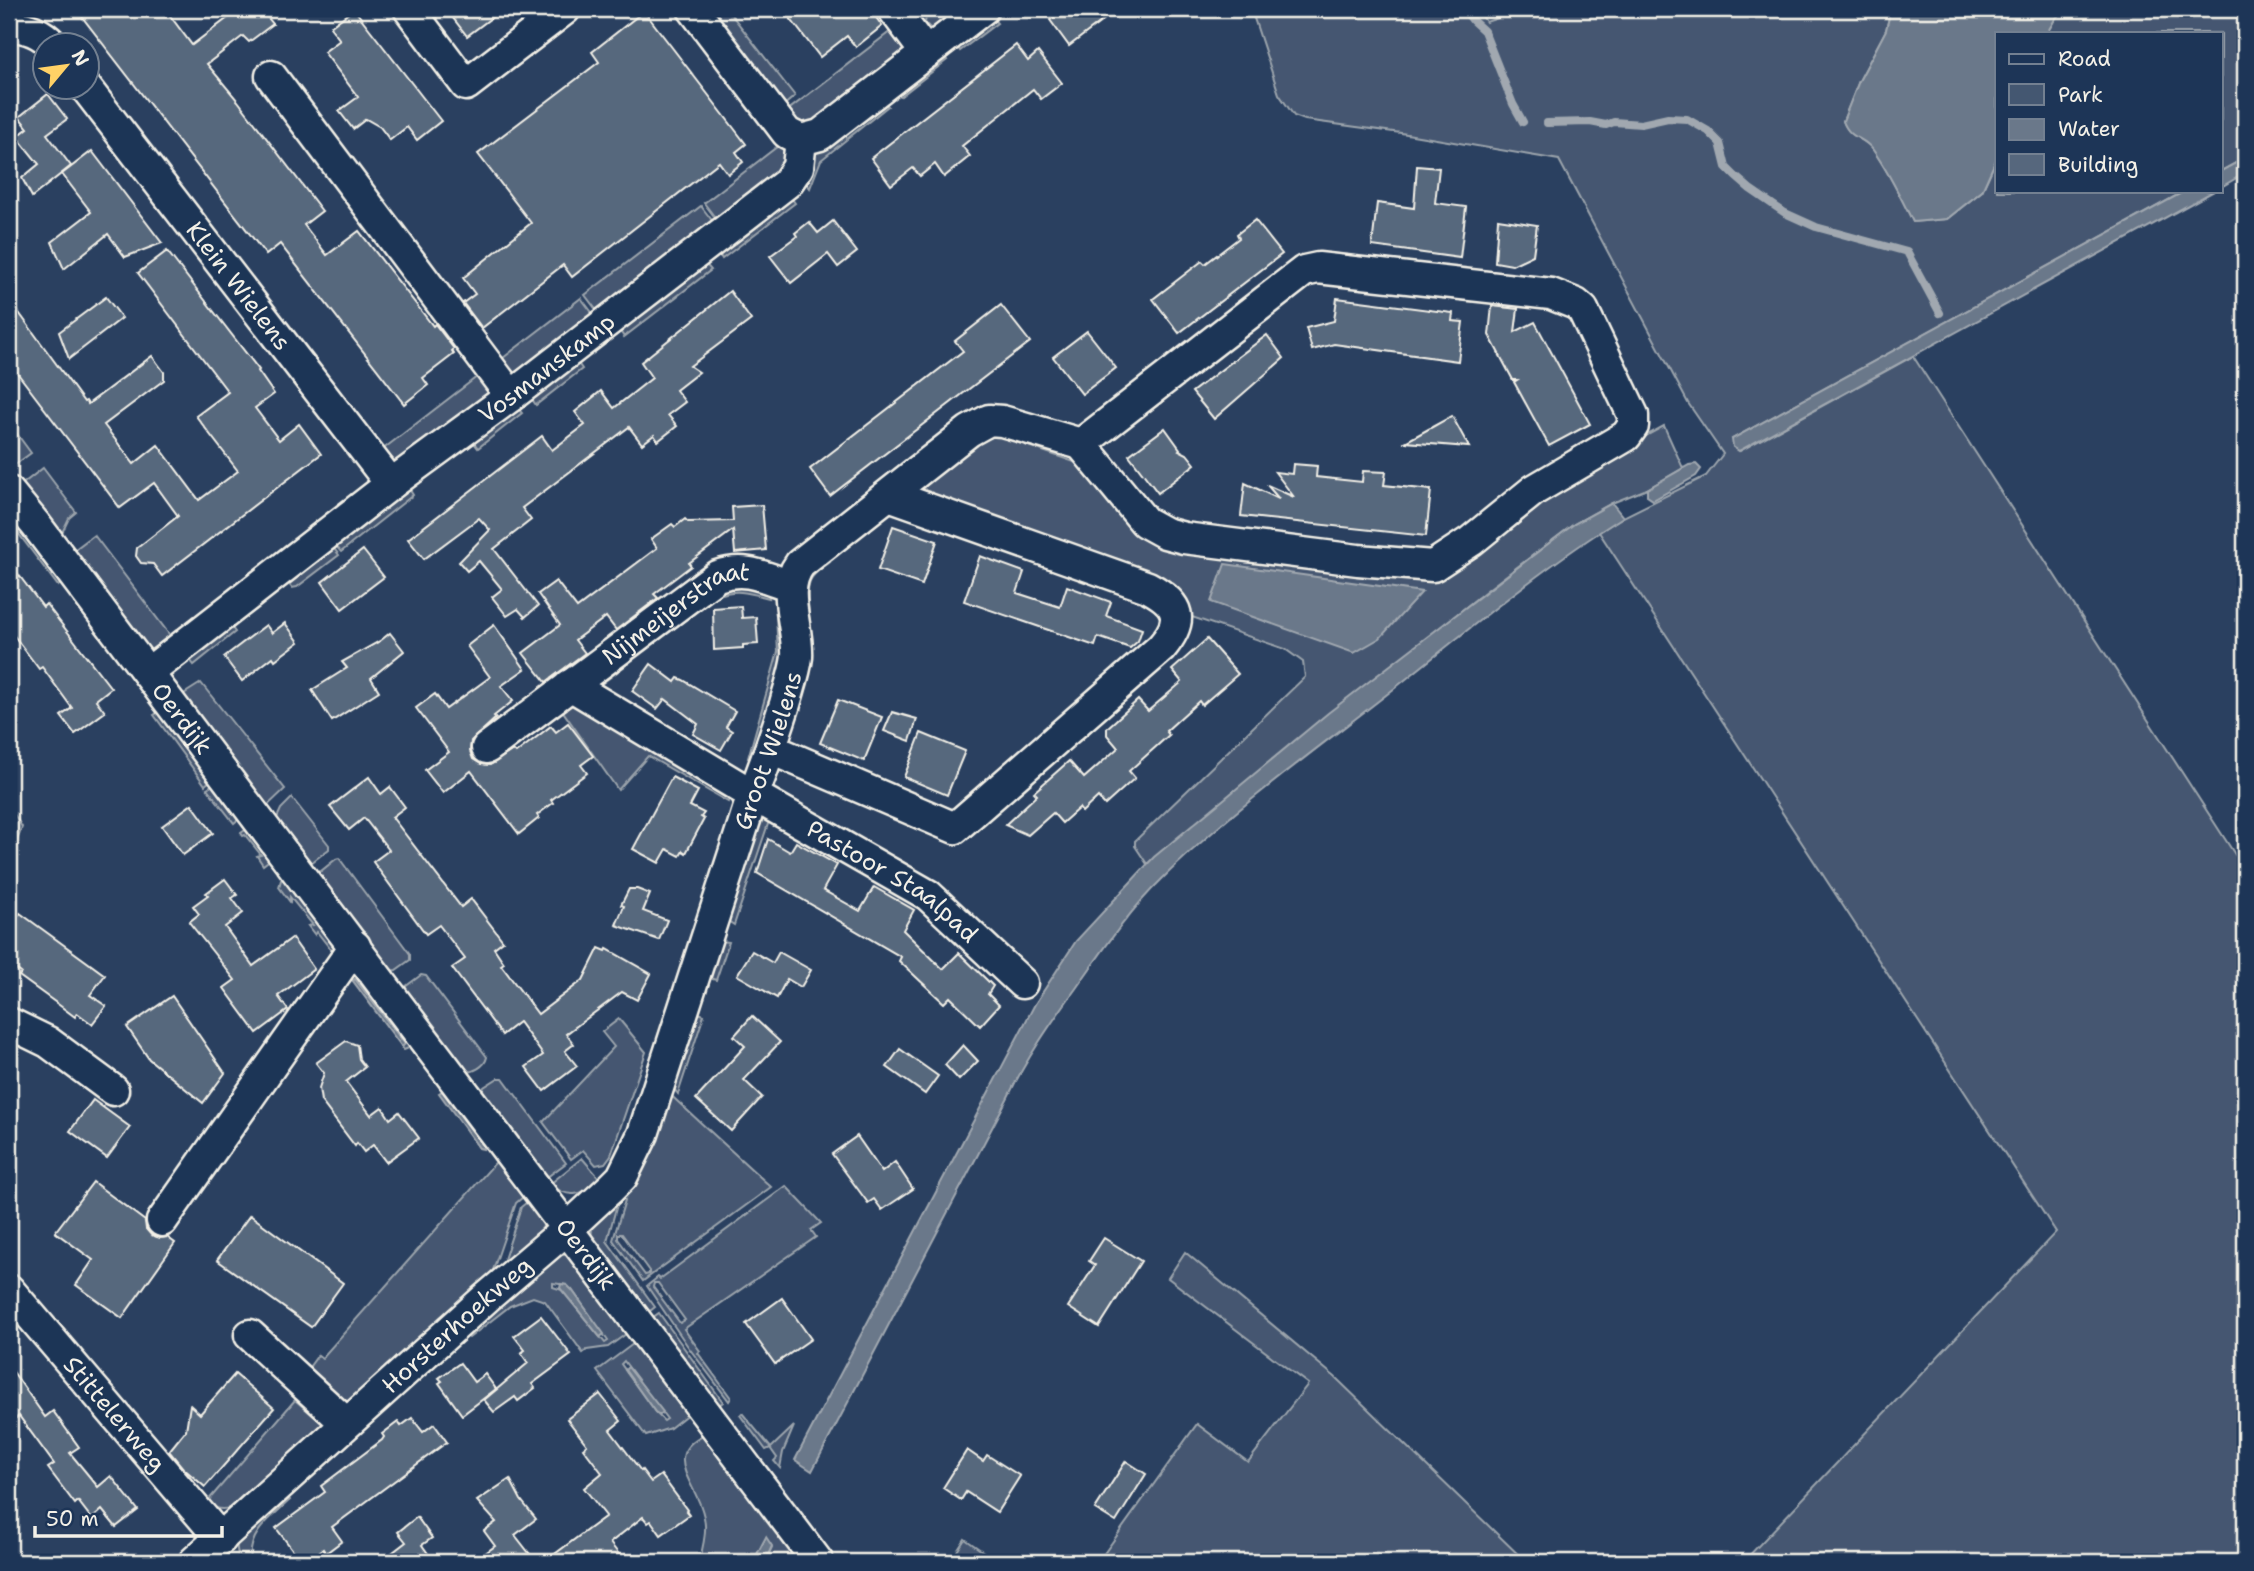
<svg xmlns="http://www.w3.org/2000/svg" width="2254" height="1571" font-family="'Shantell Sans',sans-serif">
<rect width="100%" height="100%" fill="#2a4060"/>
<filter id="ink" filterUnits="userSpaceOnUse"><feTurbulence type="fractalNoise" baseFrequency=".0143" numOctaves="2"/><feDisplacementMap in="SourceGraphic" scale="14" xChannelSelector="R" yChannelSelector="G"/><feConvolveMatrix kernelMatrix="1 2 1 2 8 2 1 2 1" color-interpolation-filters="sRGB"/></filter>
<g filter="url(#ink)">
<g fill="#445771" stroke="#9ca4ac" stroke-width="2" fill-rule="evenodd">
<polygon points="708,9 727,9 795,96 783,106"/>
<polygon points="927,9 965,9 934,32 925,23"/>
<path d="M 1251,9 L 1478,9 L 1486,22 L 1524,9 L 1891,9 L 1886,30 L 1859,81 L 1843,121 C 1850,140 1863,136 1873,150 C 1889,172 1901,198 1913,222 L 1947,219 L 1982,191 L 1997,158 L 1997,191 L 2185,191 L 1732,439 L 1740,451 L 1913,356 L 2245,870 L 2245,1562 L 1743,1562 L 2056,1232 L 1599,532 L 1623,517 L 1706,476 L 1723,454 L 1688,403 L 1559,160 L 1401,133 L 1305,120 L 1294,116 L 1279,94 Z"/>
<polygon points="2064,9 2245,9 2245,158 2221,171 2221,33 2047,33 2055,19"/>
<polygon points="989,14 997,23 960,51 954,41"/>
<path d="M 891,31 L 907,53 L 816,122 C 803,125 796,121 787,111 Z"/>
<polygon points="940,51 947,60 901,96 894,87"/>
<polygon points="881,97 888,106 821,160 810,188 803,179 810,158 819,146"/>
<polygon points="782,143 786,155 783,170 720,224 704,203"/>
<polygon points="789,195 795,203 722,259 717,251"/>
<polygon points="701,206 717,227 601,316 585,295"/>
<polygon points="703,261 711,270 624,337 617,327"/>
<polygon points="581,298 597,319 517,380 499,361"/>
<polygon points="575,359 582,369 536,405 529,395"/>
<polygon points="482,373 496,396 404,462 395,461 382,450"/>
<polygon points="515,405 522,413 478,448 471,439"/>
<polygon points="9,423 31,453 12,467 9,467"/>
<polygon points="1664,426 1683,468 1647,489 1612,503 1574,524 1487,590 1147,864 1135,846 1135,841 1305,677 1303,662 1285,649 1189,616 1185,597 1173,584 927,495 924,490 926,484 984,440 997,435 1086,466 1139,533 1436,576 1554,486"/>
<polygon points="43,468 76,512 69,518 59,539 20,486"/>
<polygon points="408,487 413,495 341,552 334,544"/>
<polygon points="9,503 65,580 58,586 9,521"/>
<polygon points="94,535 175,642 157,651 144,648 70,553"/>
<polygon points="332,546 339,555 297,587 292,588 288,583"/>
<path d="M 827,557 L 830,562 C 824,567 813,573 810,581 C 803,600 816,641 811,665 L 802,582 Z"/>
<path d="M 731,583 L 768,592 L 769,598 C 750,593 736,588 717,596 L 596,688 L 600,676 Z"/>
<polygon points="776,616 783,616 786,656 755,760 748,758 778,652"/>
<polygon points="229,624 235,632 194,665 187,656"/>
<polygon points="201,683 285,789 263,810 179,697"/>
<polygon points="571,700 731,793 728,802 648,756 618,790 562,710"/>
<polygon points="162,710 241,811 240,818 234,823 207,788 217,782 215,777 205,785 154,715"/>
<polygon points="292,798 329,845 329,849 307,866 276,820 281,809"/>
<polygon points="9,806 22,827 9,862"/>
<polygon points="765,817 770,818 734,925 725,919 754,827"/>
<polygon points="248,828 272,858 263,865 257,856 261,855 245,835 243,836 241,833"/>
<polygon points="339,858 410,954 410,960 396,970 386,972 315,876 336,859"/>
<polygon points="286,877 341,945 336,956 317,932 315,935 308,926 313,925 290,897 290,902 279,887 281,880"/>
<polygon points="716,940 729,942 716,980 703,976"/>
<polygon points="355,970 418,1044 404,1050 402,1047 404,1044 356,979 353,981 345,971"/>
<path d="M 421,975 L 426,976 L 487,1057 C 485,1067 473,1072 464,1073 L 403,990 L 405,987 Z"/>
<polygon points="692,1011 704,1015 678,1094 674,1089 681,1068 674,1065"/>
<polygon points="619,1019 646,1052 611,1155 605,1163 596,1165 583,1150 571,1159 543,1122 614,1047 602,1032"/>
<polygon points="498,1078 503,1078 566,1163 543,1180 481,1093 484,1087"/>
<path d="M 665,1090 L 771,1187 L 643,1281 L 613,1240 L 625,1200 L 619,1194 ZM 618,1234 L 622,1234 L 649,1271 L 649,1274 L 645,1275 L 618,1239 Z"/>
<polygon points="502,1155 530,1191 516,1203 492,1273 345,1404 307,1370 318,1355 322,1358"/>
<path d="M 582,1158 L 602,1181 C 582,1194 570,1201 550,1184 Z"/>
<path d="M 786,1186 L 821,1223 L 811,1230 L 816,1237 L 684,1329 L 700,1351 L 698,1353 L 731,1398 L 729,1401 L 689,1348 L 647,1286 L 658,1277 L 660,1279 ZM 654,1283 L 658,1283 L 685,1320 L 680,1323 L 653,1287 Z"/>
<path d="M 532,1198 C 540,1211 548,1220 540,1235 L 499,1275 L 521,1207 Z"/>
<path d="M 618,1201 L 607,1241 L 655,1307 L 645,1315 L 592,1239 C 589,1218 602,1212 618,1201 Z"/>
<polygon points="1185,1252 1335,1377 1526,1562 1098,1562 1197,1424 1248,1462 1308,1384 1168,1278"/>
<path d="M 558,1255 L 566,1255 L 575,1259 L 627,1321 L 626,1334 L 608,1347 L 587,1350 L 583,1353 L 545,1301 L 533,1297 L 510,1306 L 469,1338 L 463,1332 ZM 553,1283 L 566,1285 L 572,1290 L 608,1341 L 605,1343 L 562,1290 L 553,1287 Z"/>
<polygon points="659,1313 723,1402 718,1406 649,1320"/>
<path d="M 633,1344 L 645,1346 L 689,1413 L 670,1428 L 646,1436 L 597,1371 ZM 624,1361 L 667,1419 L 664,1421 L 655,1412 L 621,1364 Z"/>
<path d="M 295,1400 L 323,1424 L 237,1504 C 226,1511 217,1511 207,1502 Z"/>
<polygon points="742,1413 771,1448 794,1426 783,1452 780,1468 774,1461 777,1458 770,1448 766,1450 740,1415"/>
<path d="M 707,1433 L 806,1562 L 765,1562 L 772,1547 L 766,1538 L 753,1562 L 699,1562 C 702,1551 706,1537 705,1525 C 703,1486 655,1457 707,1433 Z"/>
<path d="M 288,1497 L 290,1500 C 271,1518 247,1533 251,1562 L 242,1562 C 239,1557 236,1551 237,1545 C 240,1530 269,1509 281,1498 Z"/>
<polygon points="965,1539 998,1562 950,1562"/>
</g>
<g fill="#6a788a" stroke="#a1a8b0" stroke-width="2">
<path d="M 1891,9 L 2064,9 L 2055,19 L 2047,33 L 1997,33 L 1997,158 L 1994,164 L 1982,191 L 1947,219 L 1913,222 C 1901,198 1889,172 1873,150 C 1863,136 1850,140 1843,121 L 1859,81 L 1886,30 Z"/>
<polygon points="2245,158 2245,173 2221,187 2221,171"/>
<polygon points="2185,191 2214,191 1739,451 1733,447 1732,439"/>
<polygon points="1696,464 1701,469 1696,476 1653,500 1647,496 1647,489 1689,465"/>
<path d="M 1612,503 L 1623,517 C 1543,567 1469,629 1395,688 C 1316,750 1233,809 1162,879 C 1129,911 1103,950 1077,987 C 1051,1023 1026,1059 1007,1099 L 812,1471 L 795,1460 L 1035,1004 L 1076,941 L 1154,857 L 1328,713 L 1574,524 Z"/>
<polygon points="1225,564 1422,592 1380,638 1354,653 1211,602"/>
<polygon points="355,979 405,1044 402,1047 353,981"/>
<polygon points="442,1091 483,1145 483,1149 479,1148 439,1093"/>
<polygon points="561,1284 567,1285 572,1290 604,1334 600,1337 560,1288"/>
<polygon points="628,1367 663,1412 660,1415 655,1412 625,1370"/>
<polygon points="766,1537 772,1546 765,1562 753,1562"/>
</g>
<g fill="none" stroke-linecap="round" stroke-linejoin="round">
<g stroke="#a1a8b0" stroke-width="8">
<polyline points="1464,9 1473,21 1484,31 1513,104 1523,122"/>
<polyline points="1547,123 1590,122 1606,125 1614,122 1641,124 1668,118 1687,119 1708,131 1720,143 1726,167 1735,176 1750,189 1785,213 1816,227 1907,252 1940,313"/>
</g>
</g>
<g fill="#56677d" stroke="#f4f1e8" stroke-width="2">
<polygon points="76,9 165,9 192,45 229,17 223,9 261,9 273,24 249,42 243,36 207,64 238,101 322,211 304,225 327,255 359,231 433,326 435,324 454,349 452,351 454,354 423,378 428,385 404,404 280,244 266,255"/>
<polygon points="354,9 441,121 417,140 407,127 390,140 380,127 366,119 353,129 339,111 358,97 324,52 340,40 330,27"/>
<polygon points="446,9 503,9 467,36"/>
<polygon points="783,9 870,9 882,26 856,47 847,36 820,57"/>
<polygon points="1064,9 1118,9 1069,46 1050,20"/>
<polygon points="644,11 746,144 736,152 743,162 728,174 719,162 572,277 563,265 482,328 463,303 475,294 463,278 531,223 478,154 599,62 592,52"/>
<polygon points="1016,45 1028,61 1038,52 1062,83 1041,99 1033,89 1003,113 962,146 970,156 944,177 935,164 920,176 913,168 891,185 871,158"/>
<polygon points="48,94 67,119 47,134 71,166 32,197 22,178 39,164 17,137 28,128 19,117"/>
<polygon points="92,151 162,243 125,257 108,234 64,269 52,242 91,212 62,174"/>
<polygon points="1417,166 1439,168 1435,203 1466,207 1460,258 1372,246 1377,203 1414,208"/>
<polygon points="1498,219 1537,225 1533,255 1512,265 1495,262"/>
<polygon points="1255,220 1282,254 1179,333 1153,299 1202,261 1205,264 1239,238 1237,234"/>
<polygon points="833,221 857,252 838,267 828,254 791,283 770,256 797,236 795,233 809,222 818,233"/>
<polygon points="167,251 259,370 258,371 274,394 255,408 279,440 299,424 321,454 162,576 153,564 141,563 136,556 137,548 178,516 154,483 120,508 9,362 9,299 84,402 86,401 88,404 152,356 164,372 164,380 104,425 134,464 158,445 199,500 238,471 196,416 228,392 138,273"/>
<polygon points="730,291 751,320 690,366 699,372 676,390 685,402 668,415 677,426 658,441 654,435 642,444 629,427 522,508 531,520 494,549 538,606 525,617 518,609 507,616 492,597 502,589 479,561 467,571 459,562 490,530 479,518 424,559 408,539 542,436 552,450 585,425 575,412 601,391 614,408 652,378 641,362"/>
<polygon points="106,297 122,318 69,359 59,332"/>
<polygon points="1337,298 1453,313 1452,321 1463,322 1458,361 1334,344 1312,350 1306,328 1334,321"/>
<polygon points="1001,305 1030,342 830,496 810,469 963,351 955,341"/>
<polygon points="1492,306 1518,309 1515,332 1535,322 1590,424 1549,446 1514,382 1517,380 1513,380 1489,335"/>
<polygon points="1087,331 1116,368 1082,394 1053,357"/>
<polygon points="1267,335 1284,358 1214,419 1192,392"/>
<polygon points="1452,416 1469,447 1405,442 1434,426"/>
<polygon points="1165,428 1180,449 1179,450 1187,454 1195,464 1158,493 1129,455"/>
<polygon points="1293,464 1317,466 1316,477 1362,482 1363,471 1386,472 1384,485 1431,490 1426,536 1241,516 1245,483 1279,499 1267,485 1294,497 1275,472 1292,474"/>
<polygon points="762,505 766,550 735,553 733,530 689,563 691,566 654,594 658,598 616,630 606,617 575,640 585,653 546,682 523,653 560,625 538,594 556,581 577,608 657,548 651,539 672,524 675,527 685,519 688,522 733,521 732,507"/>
<polygon points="893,526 937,541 922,585 878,570"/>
<polygon points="363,550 384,577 342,609 322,582"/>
<polygon points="980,556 1024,572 1017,593 1060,607 1067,586 1111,602 1106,616 1142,629 1138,641 1130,648 1098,637 1095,646 964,601"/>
<polygon points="9,562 43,607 46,604 111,688 96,700 105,712 75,734 61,716 72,708 42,667 39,669 9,629"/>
<polygon points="741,606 742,618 756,617 758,644 743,645 743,648 714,650 713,608"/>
<polygon points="285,623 299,642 275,660 273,657 242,681 224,657 266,625 272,633"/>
<polygon points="494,625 525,669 501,686 513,701 494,716 496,718 471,741 470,751 473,759 481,764 490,765 513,750 516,753 551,726 556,732 568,723 593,756 581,765 587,773 551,800 553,803 537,815 539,818 519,834 471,771 443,793 425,770 449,752 416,708 435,694 446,709 490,677 467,646"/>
<polygon points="390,633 404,651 371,678 379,691 332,721 312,690 347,668 342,662 380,641"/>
<polygon points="1207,639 1238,674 1202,705 1199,701 1166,731 1169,735 1129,771 1135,778 1105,805 1098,797 1082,812 1079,808 1062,823 1053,813 1028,835 1005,825 1037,795 1034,792 1069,761 1084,778 1118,748 1107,735 1107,728 1138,700 1148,711 1182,682 1172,670"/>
<polygon points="651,664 675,682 678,678 683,680 735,711 726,727 732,731 721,750 693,734 698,724 665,699 657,709 632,691"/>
<polygon points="838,700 882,717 864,761 820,743"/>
<polygon points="892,712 917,719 910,741 884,731"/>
<polygon points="921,733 965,751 947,795 904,777"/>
<polygon points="369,777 381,794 390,787 405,807 392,817 461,907 471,899 503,941 494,948 504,963 501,965 538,1014 583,980 599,948 606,951 607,949 651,974 637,1000 622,992 566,1034 574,1044 565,1051 577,1066 544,1091 526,1067 543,1055 519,1022 502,1035 452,968 465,959 439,925 426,934 373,862 389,850 364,818 349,830 330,807"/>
<polygon points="672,777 698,791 690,806 704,813 701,817 704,819 686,853 683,851 680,856 667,849 659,863 633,849"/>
<polygon points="192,804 213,833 183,855 162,826"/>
<polygon points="768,839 790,852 796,842 837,865 823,890 860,911 874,887 914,910 903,930 943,969 959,953 993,986 988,994 999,1005 980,1026 950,997 944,1003 899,961 901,957 757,873"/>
<polygon points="225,879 237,895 232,898 243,913 225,927 253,966 292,938 314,969 278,996 288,1010 257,1033 224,988 235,980 189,922 199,914 193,906 208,895 206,893"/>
<polygon points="629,889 637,889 650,894 643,911 667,920 659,940 616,925 624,906 621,905"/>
<polygon points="20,913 105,975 90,995 106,1006 92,1024 77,1013 75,1017 59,1005 19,976 21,973 9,964 9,929"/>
<polygon points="752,951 773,963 779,952 811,970 801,987 787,979 777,998 737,975"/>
<polygon points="172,996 225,1073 203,1103 149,1059 127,1027"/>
<polygon points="752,1016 780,1042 744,1080 762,1097 731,1131 696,1099 745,1046 734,1036"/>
<polygon points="346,1041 357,1045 359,1059 365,1067 346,1082 371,1115 382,1107 390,1119 399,1112 419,1138 386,1162 373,1145 364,1152 357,1143 355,1146 321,1101 319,1088 324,1073 316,1063"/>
<polygon points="963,1045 978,1061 959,1080 945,1065"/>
<polygon points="900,1049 938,1076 925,1094 887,1067"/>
<polygon points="93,1100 130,1127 107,1158 70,1131"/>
<polygon points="857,1136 882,1172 895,1162 913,1189 882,1210 874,1199 868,1203 832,1154"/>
<polygon points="93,1182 145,1221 146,1229 151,1235 160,1238 167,1237 175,1243 122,1318 76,1285 93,1260 55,1232"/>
<polygon points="250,1215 343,1283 311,1327 217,1260"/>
<polygon points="1104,1238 1141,1261 1099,1327 1068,1307 1095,1265 1089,1261"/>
<polygon points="782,1298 811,1339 775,1364 746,1324"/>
<polygon points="541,1316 571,1355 532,1384 535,1388 518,1401 515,1397 494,1412 484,1400 528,1363 521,1353 525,1350 514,1336"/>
<polygon points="460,1363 474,1382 485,1374 496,1389 462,1415 439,1383 442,1381 439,1378"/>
<polygon points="9,1366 45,1417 53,1411 79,1447 70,1453 98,1487 111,1476 138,1510 116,1527 102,1510 92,1519 78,1501 75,1504 48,1468 54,1464 19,1416 9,1423"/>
<polygon points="235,1374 274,1408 205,1487 183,1468 169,1451 186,1430 190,1405 200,1414"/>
<polygon points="600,1394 621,1421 610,1430 641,1471 642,1470 651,1482 661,1475 687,1510 686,1511 689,1515 661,1535 651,1521 648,1523 643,1517 610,1543 625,1562 544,1562 606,1516 584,1488 602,1473 583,1448 587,1445 567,1419"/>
<polygon points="412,1418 423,1432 434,1424 447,1442 332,1527 342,1541 326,1553 323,1549 306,1562 302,1562 276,1528 325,1492 321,1486 382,1440 384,1437 382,1434 398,1422 401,1426"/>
<polygon points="967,1450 983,1461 987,1455 1020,1476 997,1512 966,1492 961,1500 943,1488"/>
<polygon points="1126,1461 1146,1474 1116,1522 1095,1509"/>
<polygon points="510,1479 521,1500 536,1519 515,1535 536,1562 473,1562 495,1546 484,1531 496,1522 477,1501"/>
<polygon points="417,1517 432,1538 422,1545 434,1562 380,1562 406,1542 398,1532"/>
</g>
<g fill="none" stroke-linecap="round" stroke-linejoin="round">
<g stroke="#f4f1e8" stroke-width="35">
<g id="minor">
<polyline points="409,9 466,85 565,9"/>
<polyline points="693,9 787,133 801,140"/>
<polyline points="893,9 926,53"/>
<path d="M 9,25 C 28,28 40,31 54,46"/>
<polyline points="271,76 511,396"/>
<path id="s1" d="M 86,88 L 391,484"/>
<polygon points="1318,268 1551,294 1576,304 1583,310 1633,415 1633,426 1626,436 1534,490 1471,541 1433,566 1358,560 1184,538 1165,533 1145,522 1081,444 1304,271"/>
<path id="s2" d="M 9,492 L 36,525 L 818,1562"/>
<path id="s3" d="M 148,673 L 391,484 L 511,396 L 787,183 L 798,167 L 801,140 L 820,135 L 983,9"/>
<path id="s4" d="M 570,685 L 753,795 L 928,895 L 1022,983"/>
<path id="s5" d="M 487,748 L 717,576 C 746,566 764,577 791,586"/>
<path d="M 771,749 L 955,828 L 1161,648 C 1185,620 1180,604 1148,587 L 889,495"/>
<polyline points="9,1023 48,1042 113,1090"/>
<polyline points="162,1221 355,946"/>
<path id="s6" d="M 9,1290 L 221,1539"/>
<polyline points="250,1335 346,1423"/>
<path id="s7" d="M 194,1562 L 486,1298 L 567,1229 L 611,1188 L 622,1177 L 643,1134 L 753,795 C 765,765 775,735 785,704 C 789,689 795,673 797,657 C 799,627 780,590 800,564 L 969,431 L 989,420 L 1002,421 L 1081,444"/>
</g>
</g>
<use href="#minor" stroke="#1d3557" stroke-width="30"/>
</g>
</g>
<g text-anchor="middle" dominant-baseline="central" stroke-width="5" stroke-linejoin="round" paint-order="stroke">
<g font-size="24" fill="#f4f1e8" stroke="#1d3557">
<text stroke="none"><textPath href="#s1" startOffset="250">Klein Wielens</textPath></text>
<text stroke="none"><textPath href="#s3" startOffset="502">Vosmanskamp</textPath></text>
<text stroke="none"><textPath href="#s5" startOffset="234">Nijmeijerstraat</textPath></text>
<text stroke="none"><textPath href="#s2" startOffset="285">Oerdijk</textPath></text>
<text stroke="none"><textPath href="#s7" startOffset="1027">Groot Wielens</textPath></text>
<text stroke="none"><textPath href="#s4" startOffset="378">Pastoor Staalpad</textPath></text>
<text stroke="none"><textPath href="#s2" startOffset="956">Oerdijk</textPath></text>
<text stroke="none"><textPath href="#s7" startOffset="354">Horsterhoekweg</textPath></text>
<text stroke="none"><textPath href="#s6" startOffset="163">Stittelerweg</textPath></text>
</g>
</g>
<rect width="2254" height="1571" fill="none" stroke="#1d3557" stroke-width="35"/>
<rect x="18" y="18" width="2219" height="1536" fill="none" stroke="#f4f1e8" stroke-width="2.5" filter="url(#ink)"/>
<rect x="1995" y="32" width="228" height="161" fill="#1d3557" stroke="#738091" stroke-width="2"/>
<rect x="2009" y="54" width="35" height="10" fill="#1d3557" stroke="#738091" stroke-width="2"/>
<text x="2058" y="66" font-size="21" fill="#f4f1e8">Road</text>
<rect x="2009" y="84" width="35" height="21" fill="#445771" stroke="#738091" stroke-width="2"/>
<text x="2058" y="102" font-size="21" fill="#f4f1e8">Park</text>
<rect x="2009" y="119" width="35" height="21" fill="#6a788a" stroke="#738091" stroke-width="2"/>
<text x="2058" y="136" font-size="21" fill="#f4f1e8">Water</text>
<rect x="2009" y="154" width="35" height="21" fill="#56677d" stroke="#738091" stroke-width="2"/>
<text x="2058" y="172" font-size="21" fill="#f4f1e8">Building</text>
<g transform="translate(66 66) rotate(61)"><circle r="33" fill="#1d3557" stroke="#738091" stroke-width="2"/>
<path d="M0-5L12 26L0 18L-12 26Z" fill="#ffd166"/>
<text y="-10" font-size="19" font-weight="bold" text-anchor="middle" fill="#f4f1e8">N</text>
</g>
<path d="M35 1526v10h187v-10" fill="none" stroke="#f4f1e8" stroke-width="3.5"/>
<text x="46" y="1526" font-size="21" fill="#f4f1e8" stroke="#1d3557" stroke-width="5" paint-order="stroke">50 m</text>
</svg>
